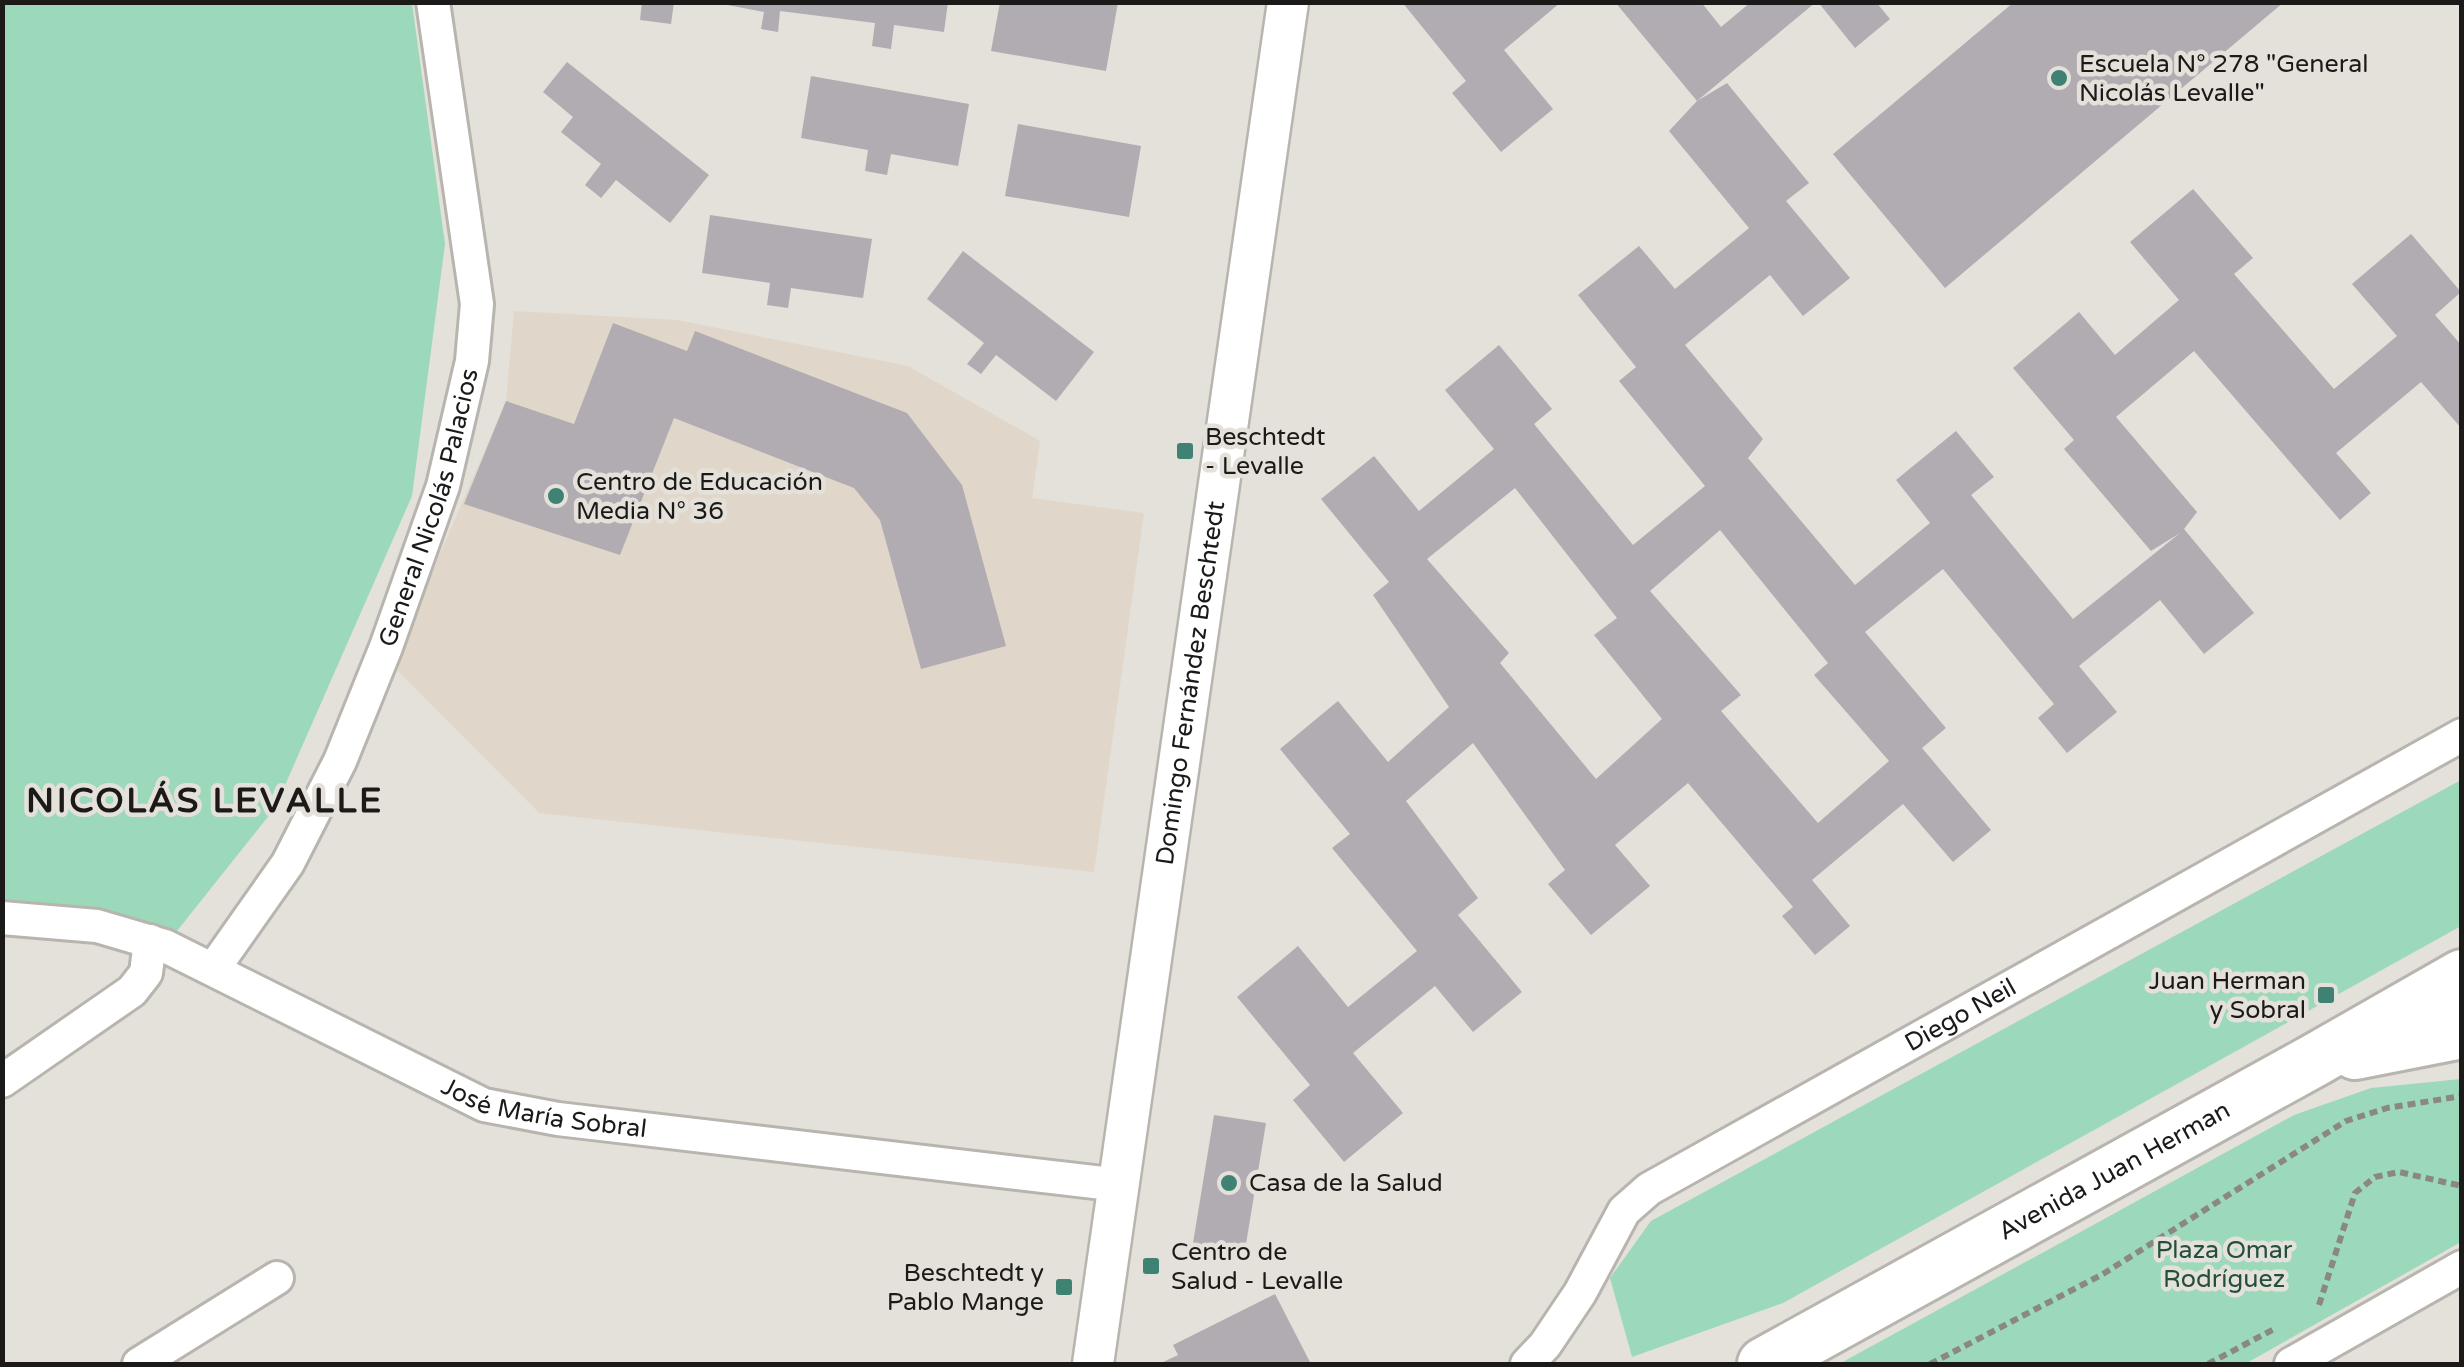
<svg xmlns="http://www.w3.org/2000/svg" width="2464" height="1367" font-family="'Varela Round',sans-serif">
<rect width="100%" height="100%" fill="#e4e0da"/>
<polygon fill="#e0d7ca" points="514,311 677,320 908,366 1040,441 1032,498 1144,513 1094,872 539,813 392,665 506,401"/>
<g fill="#9cd9bb">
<polygon points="2,3 412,3 445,244 412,496 275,808 165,946 3,918"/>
<polygon points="2461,780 2461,926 1783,1303 1632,1357 1610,1278 1651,1221"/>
<polygon points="2461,1079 2461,1242 2245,1364 1839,1364 2294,1115 2371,1088"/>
</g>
<g fill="#b1acb2" fill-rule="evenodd">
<polygon points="642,2 674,2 671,24 640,20"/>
<polygon points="712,2 948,2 944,32 894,25 891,49 872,46 875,23 780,11 778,32 761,29 764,12"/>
<polygon points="1000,2 1118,2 1106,71 991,51"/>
<polygon points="1402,2 1561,2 1504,50 1553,109 1501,152 1452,93 1466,81"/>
<polygon points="1615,2 1701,2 1721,27 1751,2 1816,2 1697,101"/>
<polygon points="1818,2 1876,2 1890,19 1855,48"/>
<polygon points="2014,2 2284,2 1945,288 1833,154"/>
<polygon points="567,62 709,175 670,223 616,180 601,198 585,185 601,164 561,132 573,117 543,92"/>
<polygon points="811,76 969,104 958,166 891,154 887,175 865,171 868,150 801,138"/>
<path d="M 1727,83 L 1809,183 L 1786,201 L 1850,278 L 1803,316 L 1770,275 L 1685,345 L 1763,439 L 1748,458 L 1855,585 L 1930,523 L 1896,480 L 1956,431 L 1994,477 L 1971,495 L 2073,619 L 2180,533 L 2151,551 L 2064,449 L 2074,440 L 2013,368 L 2079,312 L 2115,355 L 2179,300 L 2130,242 L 2193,189 L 2253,258 L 2234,274 L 2334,389 L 2397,336 L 2352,284 L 2411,234 L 2461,292 L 2435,315 L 2462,346 L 2462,429 L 2421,382 L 2336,453 L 2371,493 L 2340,520 L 2194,351 L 2116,417 L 2197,512 L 2184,529 L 2254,613 L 2204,654 L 2160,600 L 2079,666 L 2117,712 L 2067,753 L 2038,718 L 2054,704 L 1943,569 L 1865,632 L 1946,728 L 1922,748 L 1991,830 L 1953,862 L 1903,804 L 1812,880 L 1850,926 L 1815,955 L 1782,916 L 1793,907 L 1688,783 L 1615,845 L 1650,886 L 1591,935 L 1548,884 L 1565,870 L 1473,743 L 1406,801 L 1478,898 L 1458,915 L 1522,992 L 1473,1032 L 1435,986 L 1353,1053 L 1403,1113 L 1344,1162 L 1293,1100 L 1310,1085 L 1237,997 L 1298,946 L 1348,1007 L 1417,951 L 1332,848 L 1350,834 L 1280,749 L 1338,701 L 1388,762 L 1449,707 L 1373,595 L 1389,582 L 1321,499 L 1374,456 L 1419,511 L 1494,449 L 1445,390 L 1499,345 L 1552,409 L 1534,424 L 1633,545 L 1705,486 L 1619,381 L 1636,367 L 1578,295 L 1639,246 L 1675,289 L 1749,228 L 1669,131 L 1697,101 ZM 1515,488 L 1617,618 L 1594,635 L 1662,719 L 1596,779 L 1500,663 L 1509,653 L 1427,559 ZM 1720,530 L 1828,663 L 1814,675 L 1889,761 L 1818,823 L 1721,711 L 1741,695 L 1650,591 Z"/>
<polygon points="1018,124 1141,146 1129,217 1005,196"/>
<polygon points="710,215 872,239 863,298 791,288 788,308 767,305 770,283 702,273"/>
<polygon points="963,251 1094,352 1056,401 996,355 981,374 967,364 984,343 927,299"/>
<polygon points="613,323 687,351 695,331 907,413 962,485 1006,646 921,669 880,520 854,488 674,418 620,555 464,504 506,401 574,424"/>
<polygon points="1214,1115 1266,1123 1245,1250 1193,1243"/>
<polygon points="1275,1294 1311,1364 1159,1364 1178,1355 1173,1345"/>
</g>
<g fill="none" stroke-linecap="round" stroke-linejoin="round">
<g stroke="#b8b4ae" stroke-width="38">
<g id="minor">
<path id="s1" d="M 2,918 L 97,926 L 165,946 L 484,1105 L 558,1119 L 1120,1185"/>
<path id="s2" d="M 214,968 L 288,863 L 340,761 L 386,647 L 443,486 L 472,361 L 477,304 L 433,2"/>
<polyline points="2,1081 132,991 146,973 150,941"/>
<polyline points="139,1364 277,1278"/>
<path id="s3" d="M 1527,1364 L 1545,1345 L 1580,1293 L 1624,1211 L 1649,1189 L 2462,735"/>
<polyline points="2291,1364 2462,1267"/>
</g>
</g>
<g stroke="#b8b4ae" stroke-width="45">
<g id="tertiary">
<path id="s4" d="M 1093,1364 L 1288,2"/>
</g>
</g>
<g stroke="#b8b4ae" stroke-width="58">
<g id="primary">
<polyline points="2355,1053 2462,1032"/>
<path id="s5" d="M 1764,1364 L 2315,1060 L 2462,976"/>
</g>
</g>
<g stroke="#8b8883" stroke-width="6" stroke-dasharray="8 5" stroke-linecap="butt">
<polyline points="2319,1305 2355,1193 2375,1177 2399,1172 2462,1186"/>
<polyline points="1930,1364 2103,1274 2346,1121 2387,1108 2462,1096"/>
<polyline points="2208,1364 2276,1328"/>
</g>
<use href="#minor" stroke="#fff" stroke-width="32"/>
<use href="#tertiary" stroke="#fff" stroke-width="40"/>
<use href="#primary" stroke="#fff" stroke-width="52"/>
</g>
<g fill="#3f8274" stroke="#e4e0da" stroke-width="4">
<circle cx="2059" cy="78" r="10"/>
<rect x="1175" y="441" width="20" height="20" rx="5"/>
<circle cx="556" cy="496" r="10"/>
<rect x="2316" y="985" width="20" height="20" rx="5"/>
<circle cx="1229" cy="1183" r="10"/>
<rect x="1141" y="1256" width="20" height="20" rx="5"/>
<rect x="1054" y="1277" width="20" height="20" rx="5"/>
</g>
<g text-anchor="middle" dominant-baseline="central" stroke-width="9" stroke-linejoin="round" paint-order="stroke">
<g font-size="25" fill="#1c1a18" stroke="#e4e0da" text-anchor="start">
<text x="2079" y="64">Escuela N° 278 "General<tspan x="2079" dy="29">Nicolás Levalle"</tspan></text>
<text x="1205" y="437">Beschtedt<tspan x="1205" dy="29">- Levalle</tspan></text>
<text x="576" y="482">Centro de Educación<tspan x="576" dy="29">Media N° 36</tspan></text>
<text x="2306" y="981" text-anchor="end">Juan Herman<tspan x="2306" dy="29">y Sobral</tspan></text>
<text x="1249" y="1183">Casa de la Salud</text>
<text x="1171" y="1252">Centro de<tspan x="1171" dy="29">Salud - Levalle</tspan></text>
<text x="1044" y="1273" text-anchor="end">Beschtedt y<tspan x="1044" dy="29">Pablo Mange</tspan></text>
</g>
<g font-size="25" fill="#1c1a18" stroke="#e4e0da">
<text stroke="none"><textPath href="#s2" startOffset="512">General Nicolás Palacios</textPath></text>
<text stroke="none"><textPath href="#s4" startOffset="688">Domingo Fernández Beschtedt</textPath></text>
<text stroke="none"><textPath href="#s3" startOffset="572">Diego Neil</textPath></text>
<text stroke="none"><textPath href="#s1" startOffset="582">José María Sobral</textPath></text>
<text stroke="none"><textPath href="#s5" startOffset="400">Avenida Juan Herman</textPath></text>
</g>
<g font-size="25" fill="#234f3b" stroke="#e4e0da">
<text x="2224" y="1250">Plaza Omar<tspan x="2224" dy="29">Rodríguez</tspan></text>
</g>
<g font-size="35" font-weight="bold" letter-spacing="2.5" fill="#1c1a18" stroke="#e4e0da">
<text x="205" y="801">NICOLÁS LEVALLE</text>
</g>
</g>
<rect width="2464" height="1367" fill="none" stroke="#1c1a18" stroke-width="10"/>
</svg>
